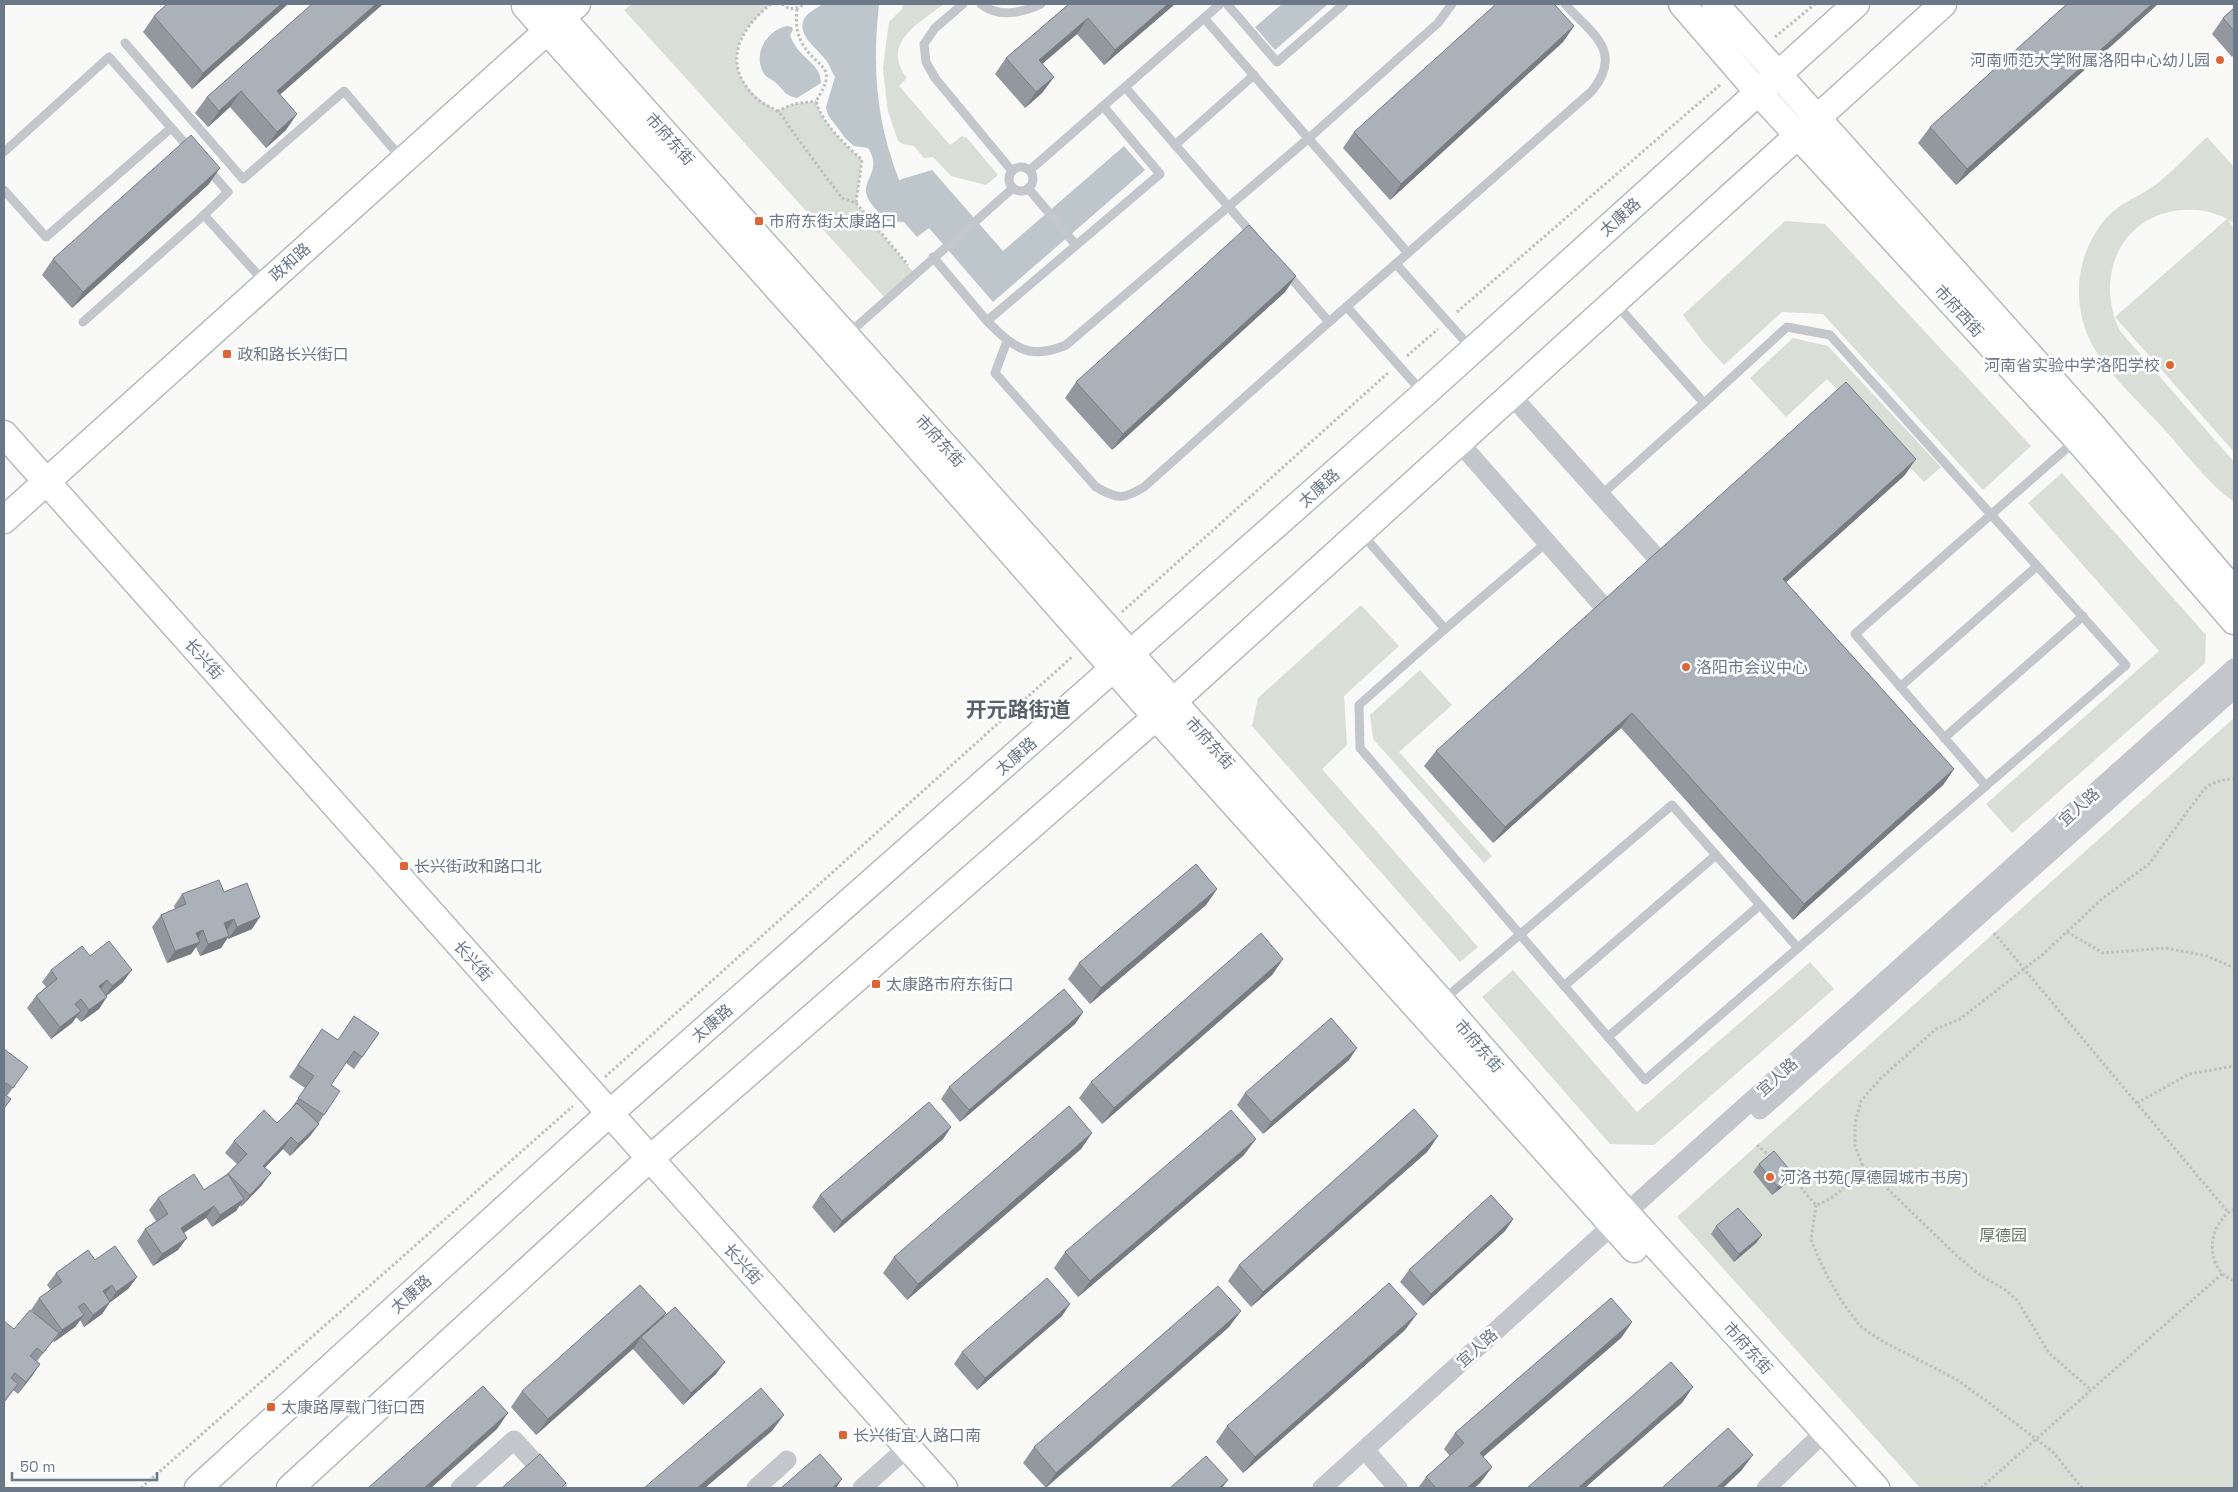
<svg xmlns="http://www.w3.org/2000/svg" width="2238" height="1492" font-family="'Space Grotesk','Noto Sans SC',sans-serif">
<rect width="100%" height="100%" fill="#f9f9f7"/>
<g fill="#d9ded6">
<path d="M 632,4 L 771,4 C 724,42 724,80 777,111 L 794,104 L 816,101 C 822,124 845,144 862,160 L 856,203 L 915,274 L 886,299 L 624,10 Z"/>
<path d="M 903,4 L 944,4 C 920,23 880,42 907,78 L 899,86 L 950,145 L 962,136 L 967,138 L 998,175 L 986,185 L 951,176 L 933,157 L 924,158 L 914,146 L 903,144 L 898,141 L 888,111 L 884,79 L 883,68 L 889,22 L 902,9 Z"/>
<path d="M 2207,137 L 2234,167 L 2234,223 L 2228,220 L 2234,228 L 2234,452 L 2115,317 L 2227,219 C 2211,210 2192,208 2174,211 C 2116,221 2096,282 2120,331 L 2234,462 L 2234,502 C 2207,483 2186,453 2163,428 C 2141,404 2110,376 2094,348 C 2072,309 2074,262 2100,226 C 2114,206 2132,200 2151,188 C 2171,174 2189,153 2207,137 Z"/>
<polygon points="1785,221 1825,224 2031,446 1983,490 1823,314 1782,312 1724,365 1703,342 1683,315"/>
<polygon points="1793,338 1828,346 1941,467 1924,482 1827,379 1786,417 1750,378"/>
<polygon points="2062,473 2206,635 2205,663 2012,833 1986,804 2159,651 2028,503"/>
<polygon points="1361,605 1399,646 1344,696 1347,745 1322,769 1478,947 1460,962 1252,726 1258,698"/>
<polygon points="1420,670 1452,705 1399,752 1492,856 1484,863 1373,739 1370,715"/>
<polygon points="2234,718 2234,1488 1920,1488 1677,1217"/>
<polygon points="1810,962 1834,989 1654,1145 1610,1144 1482,997 1513,970 1637,1112"/>
</g>
<g fill="#bcc6cb">
<path d="M 823,4 L 879,4 C 872,68 876,120 899,180 L 932,170 L 1003,251 L 1124,146 L 1145,170 L 993,302 L 929,228 L 917,237 L 904,222 L 887,221 C 881,214 870,205 867,196 C 861,179 883,171 868,148 L 854,146 L 846,139 L 828,115 L 826,107 L 835,77 C 832,72 830,67 828,63 C 820,50 796,36 804,19 C 808,12 817,8 823,4 Z"/>
<polygon points="1282,4 1328,4 1275,50 1255,27"/>
<path d="M 787,26 L 792,27 L 793,30 L 790,35 C 798,59 821,62 821,83 L 797,98 C 785,96 783,89 775,82 C 770,78 766,78 763,72 C 753,53 767,30 787,26 Z"/>
</g>
<g fill="none" stroke-linecap="round" stroke-linejoin="round">
<g stroke="#b5babf" stroke-width="29">
<g id="secondary">
<polyline points="540,4 548,12 562,18 1441,1001 1626,1213 1876,1488"/>
<polyline points="1682,4 1758,92 2077,439 2234,621"/>
<polyline points="1715,4 2092,425 2234,591"/>
<polyline points="525,6 831,348 1156,717 1634,1249"/>
<polyline points="4,434 944,1488"/>
<polyline points="4,520 577,4"/>
<polyline points="198,1488 601,1121 1424,394 1856,4"/>
<polyline points="290,1488 636,1171 1156,717 1943,4"/>
</g>
</g>
<g stroke="#bdbfc2" stroke-width="3" stroke-dasharray="2.5 2.5" stroke-linecap="butt">
<path d="M 771,4 C 737,31 721,66 758,100 C 764,105 772,107 778,112 C 785,118 790,129 796,136 C 811,157 827,178 842,198 L 856,203 L 908,265"/>
<path d="M 782,4 C 789,11 797,9 804,4"/>
<path d="M 797,9 C 796,20 796,32 802,43 C 817,70 840,64 816,101 C 822,124 845,144 862,160 L 856,203"/>
<polyline points="1775,37 1815,4"/>
<polyline points="777,111 794,104 816,101"/>
<polyline points="1457,312 1721,84"/>
<polyline points="1407,356 1438,329"/>
<polyline points="1122,612 1389,372"/>
<polyline points="2067,932 2103,953 2166,948 2207,956 2234,968"/>
<polyline points="1994,933 2228,1212"/>
<polyline points="605,1077 1073,656"/>
<polyline points="2137,1103 2189,1074 2234,1066"/>
<polyline points="1757,1145 1771,1157"/>
<polyline points="1862,1164 1957,1256 1980,1275 2004,1289 2017,1300 2049,1353 2091,1390"/>
<path d="M 1786,1167 L 1806,1194 L 1816,1205 C 1837,1198 1851,1182 1862,1164 L 1855,1146 L 1855,1123 L 1861,1101 L 1881,1078 L 1936,1029 L 1960,1019 L 2042,955 L 2102,899 L 2149,864 L 2204,789 C 2214,782 2222,779 2234,779"/>
<polyline points="1816,1205 1811,1240 1825,1272 1841,1300 1860,1326 1882,1341 1956,1379 1988,1402 2054,1453 2082,1488"/>
<path d="M 2234,1209 C 2207,1224 2203,1268 2234,1281"/>
<polyline points="141,1488 573,1106"/>
<polyline points="1981,1488 2223,1273"/>
</g>
<g stroke="#c3c6ca" stroke-width="9">
<polyline points="963,4 935,28 924,44 926,62 935,78 1012,171"/>
<path d="M 981,4 C 998,18 1022,13 1041,4"/>
<polyline points="1227,4 1277,62 1344,4"/>
<polyline points="1204,18 1408,253 1329,322 1286,272"/>
<polyline points="125,43 243,179 344,91 396,152"/>
<polyline points="1125,87 1254,236"/>
<polyline points="1175,145 1254,75"/>
<polyline points="4,152 109,57 190,149"/>
<circle cx="1021" cy="179" r="12"/>
<polyline points="1030,170 1220,4"/>
<polyline points="1028,188 1076,245"/>
<polyline points="4,190 46,237 171,128"/>
<polyline points="204,215 228,192 207,168"/>
<path d="M 1408,253 L 1592,91 C 1624,51 1592,34 1565,4"/>
<polyline points="933,257 987,321 1160,174 1103,106"/>
<polyline points="1396,264 1471,348"/>
<polyline points="1347,307 1423,393"/>
<path d="M 987,321 C 1013,347 1029,361 1066,345 L 1309,138 L 1438,23 L 1452,4"/>
<polyline points="83,322 204,215 258,275"/>
<polyline points="847,335 1013,188"/>
<path d="M 1007,341 L 995,373 L 1096,487 C 1117,499 1123,500 1144,487 L 1329,322"/>
<polyline points="1601,495 1704,403"/>
<polyline points="1361,533 1445,629 1359,705 1360,748 1645,1080 2126,665 1830,335 1787,327 1704,403 1616,304"/>
<polyline points="1445,629 1547,542"/>
<polyline points="1900,687 2037,566"/>
<polyline points="1944,738 2083,616"/>
<polyline points="1986,786 1855,634 2075,441"/>
<polyline points="1564,986 1716,855"/>
<polyline points="1442,1001 1672,805 1798,948"/>
<polyline points="1608,1037 1760,905"/>
</g>
<g stroke="#c3c6ca" stroke-width="19">
<polyline points="1511,395 1657,558"/>
<polyline points="1459,442 1603,606"/>
<polyline points="1760,1110 2234,689"/>
<polyline points="1365,1450 1398,1488"/>
<polyline points="460,1488 514,1440 558,1488"/>
<polyline points="756,1488 787,1460"/>
<polyline points="862,1488 899,1455"/>
<polyline points="1322,1488 1626,1213 2234,668"/>
<polyline points="1766,1488 1814,1442"/>
</g>
<use href="#secondary" stroke="#fff" stroke-width="26"/>
</g>
<g fill="#92989e">
<polygon points="167,4 288,4 192,89 143,32 154,16"/>
<polygon points="312,4 383,4 280,94 286,130 266,148 230,107 208,127 195,113 207,97"/>
<polygon points="1069,4 1175,4 1104,65 1077,34 1042,64 1054,77 1042,93 1025,108 995,74 1006,58"/>
<polygon points="2067,4 2158,4 1956,185 1918,143 1930,127"/>
<polygon points="2234,8 2234,55 2232,57 2212,34 2223,18"/>
<polygon points="1574,26 1563,42 1390,200 1343,148 1354,132"/>
<polygon points="209,184 72,308 42,275 53,259"/>
<polygon points="1296,276 1285,292 1112,450 1065,398 1076,382"/>
<polygon points="1905,475 1786,582 1954,769 1943,785 1793,920 1621,728 1493,843 1424,766 1436,751"/>
<polygon points="1217,889 1206,905 1090,1004 1068,979 1079,963"/>
<polygon points="224,892 252,929 228,939 228,937 221,948 200,956 196,947 191,954 167,963 152,927 161,915 175,909 174,906 182,894"/>
<polygon points="90,956 123,982 106,996 99,1009 81,1022 76,1017 72,1023 51,1039 27,1008 36,996 46,987 42,982 51,970"/>
<polygon points="1283,959 1272,975 1102,1124 1079,1098 1091,1082"/>
<polygon points="1083,1012 1075,1024 960,1122 941,1099 949,1087"/>
<polygon points="322,1029 338,1040 379,1033 354,1069 346,1063 331,1085 340,1091 310,1136 290,1156 283,1149 265,1167 262,1185 241,1207 240,1205 236,1211 212,1227 206,1218 184,1233 178,1250 153,1266 137,1241 145,1229 156,1221 149,1210 158,1198 204,1190 227,1174 237,1164 225,1153 234,1141 277,1123 290,1110 305,1088 289,1077"/>
<polygon points="4,1049 28,1067 7,1096 11,1099 4,1109"/>
<polygon points="1349,1060 1263,1134 1237,1105 1245,1093"/>
<polygon points="951,1127 943,1139 834,1233 812,1207 820,1195"/>
<polygon points="1092,1133 1081,1149 907,1300 883,1273 894,1257"/>
<polygon points="1438,1136 1427,1152 1251,1307 1228,1281 1239,1265"/>
<polygon points="1244,1155 1078,1297 1054,1268 1065,1252"/>
<polygon points="1759,1164 1793,1174 1787,1183 1772,1195 1753,1172"/>
<polygon points="1513,1219 1505,1231 1423,1306 1400,1282 1409,1270"/>
<polygon points="1716,1226 1762,1235 1756,1243 1734,1262 1711,1234"/>
<polygon points="95,1260 137,1277 128,1289 110,1302 102,1314 84,1327 80,1320 75,1327 54,1342 53,1341 37,1361 40,1364 32,1376 18,1394 13,1390 9,1396 14,1329 33,1312 31,1310 39,1298 51,1290 47,1285 56,1273"/>
<polygon points="666,1313 663,1318 716,1374 683,1405 633,1349 634,1348 536,1435 511,1407 522,1391"/>
<polygon points="1062,1316 977,1390 954,1364 962,1352"/>
<polygon points="1632,1322 1621,1338 1483,1457 1492,1467 1480,1483 1474,1488 1418,1488 1426,1477 1450,1456 1444,1449 1455,1433"/>
<polygon points="1229,1327 1046,1488 1023,1463 1034,1447"/>
<polygon points="1405,1330 1243,1473 1216,1442 1227,1426"/>
</g>
<g fill="#777c81">
<polygon points="281,4 288,4 192,89 203,73"/>
<polygon points="376,4 383,4 266,107 277,91"/>
<polygon points="1168,4 1175,4 1104,65 1115,50"/>
<polygon points="2152,4 2158,4 1956,185 1967,169"/>
<polygon points="1088,18 1077,34 1028,76 1039,60"/>
<polygon points="1574,26 1563,42 1390,200 1401,184"/>
<polygon points="1054,77 1042,93 1025,108 1036,92"/>
<polygon points="241,91 230,107 208,127 219,111"/>
<polygon points="297,114 286,130 266,148 277,132"/>
<polygon points="220,168 209,184 72,308 83,292"/>
<polygon points="1296,276 1285,292 1112,450 1123,434"/>
<polygon points="1916,459 1905,475 1772,595 1783,579"/>
<polygon points="1632,713 1621,728 1493,843 1505,827"/>
<polygon points="1954,769 1943,785 1793,920 1804,904"/>
<polygon points="1217,889 1206,905 1090,1004 1101,988"/>
<polygon points="260,917 252,929 228,939 237,927"/>
<polygon points="234,919 226,932 224,923"/>
<polygon points="203,930 195,943 196,933"/>
<polygon points="229,936 221,948 200,956 208,944"/>
<polygon points="200,942 191,954 167,963 175,951"/>
<polygon points="1283,959 1272,975 1102,1124 1114,1108"/>
<polygon points="132,970 123,982 104,998 112,986"/>
<polygon points="107,980 99,992 99,986"/>
<polygon points="107,997 99,1009 81,1022 89,1010"/>
<polygon points="81,1011 72,1023 51,1039 60,1027"/>
<polygon points="1083,1012 1075,1024 960,1122 969,1110"/>
<polygon points="1357,1048 1349,1060 1263,1134 1271,1122"/>
<polygon points="319,1124 310,1136 290,1156 298,1144"/>
<polygon points="951,1127 943,1139 834,1233 842,1221"/>
<polygon points="1092,1133 1081,1149 907,1300 918,1284"/>
<polygon points="1438,1136 1427,1152 1251,1307 1263,1292"/>
<polygon points="291,1137 283,1149 255,1178 263,1166"/>
<polygon points="1256,1139 1244,1155 1078,1297 1090,1281"/>
<polygon points="271,1173 262,1185 241,1207 250,1195"/>
<polygon points="1793,1174 1787,1183 1772,1195 1778,1187"/>
<polygon points="244,1199 236,1211 212,1227 220,1215"/>
<polygon points="214,1206 206,1218 172,1240 181,1228"/>
<polygon points="1513,1219 1505,1231 1423,1306 1431,1294"/>
<polygon points="1762,1235 1756,1243 1734,1262 1739,1254"/>
<polygon points="187,1238 178,1250 153,1266 162,1254"/>
<polygon points="137,1277 128,1289 108,1304 116,1292"/>
<polygon points="112,1285 103,1297 103,1291"/>
<polygon points="110,1302 102,1314 84,1327 93,1315"/>
<polygon points="1070,1304 1062,1316 977,1390 985,1378"/>
<polygon points="1241,1311 1229,1327 1045,1488 1056,1473"/>
<polygon points="666,1313 655,1329 641,1337 634,1348 536,1435 548,1419"/>
<polygon points="1417,1314 1405,1330 1243,1473 1255,1457"/>
<polygon points="84,1315 75,1327 54,1342 62,1330"/>
<polygon points="1632,1322 1621,1338 1469,1469 1480,1453"/>
<polygon points="725,1362 716,1374 683,1405 691,1393"/>
<polygon points="40,1364 32,1376 18,1394 26,1382"/>
<polygon points="18,1384 9,1396 4,1403 4,1401"/>
<polygon points="1693,1387 1682,1403 1585,1488 1578,1488"/>
<polygon points="508,1413 497,1429 431,1488 424,1488"/>
<polygon points="784,1415 772,1431 705,1488 697,1488"/>
<polygon points="1753,1455 1741,1471 1723,1488 1716,1488"/>
<polygon points="1492,1467 1480,1483 1474,1488 1467,1488"/>
<polygon points="842,1479 836,1488 832,1488"/>
<polygon points="1228,1480 1222,1488 1219,1488"/>
</g>
<g fill="#aab1b8" stroke="#777c81">
<polygon points="167,4 281,4 203,73 154,16"/>
<polygon points="312,4 376,4 277,91 297,114 277,132 241,91 219,111 207,97"/>
<polygon points="1069,4 1168,4 1115,50 1088,18 1039,60 1054,77 1036,92 1006,58"/>
<polygon points="1496,4 1554,4 1574,26 1401,184 1354,132"/>
<polygon points="2067,4 2152,4 1967,169 1930,127"/>
<polygon points="2234,8 2234,31 2223,18"/>
<polygon points="191,135 220,168 83,292 53,259"/>
<polygon points="1249,225 1296,276 1123,434 1076,382"/>
<polygon points="1846,382 1916,459 1783,579 1954,769 1804,904 1632,713 1505,827 1436,751"/>
<polygon points="1196,864 1217,889 1101,988 1079,963"/>
<polygon points="219,880 224,892 247,883 260,917 237,927 234,919 224,923 229,936 208,944 203,930 196,933 200,942 175,951 161,915 186,904 182,894"/>
<polygon points="1261,933 1283,959 1114,1108 1091,1082"/>
<polygon points="109,941 132,970 112,986 107,980 99,986 107,997 89,1010 81,999 75,1004 81,1011 60,1027 36,996 57,979 51,970 82,946 90,956"/>
<polygon points="1064,989 1083,1012 969,1110 949,1087"/>
<polygon points="354,1016 379,1033 362,1057 354,1051 331,1085 340,1091 324,1115 298,1098 314,1076 298,1065 322,1029 338,1040"/>
<polygon points="1331,1018 1357,1048 1271,1122 1245,1093"/>
<polygon points="4,1049 28,1067 13,1088 6,1083 4,1086"/>
<polygon points="4,1094 11,1099 4,1108"/>
<polygon points="929,1102 951,1127 842,1221 820,1195"/>
<polygon points="297,1103 319,1124 298,1144 291,1137 263,1166 271,1173 250,1195 228,1174 247,1154 234,1141 264,1110 277,1123"/>
<polygon points="1069,1106 1092,1133 918,1284 894,1257"/>
<polygon points="1414,1109 1438,1136 1263,1292 1239,1265"/>
<polygon points="1231,1110 1256,1139 1090,1281 1065,1252"/>
<polygon points="1774,1151 1793,1174 1778,1187 1759,1164"/>
<polygon points="194,1174 204,1190 228,1174 244,1199 220,1215 214,1206 181,1228 187,1238 162,1254 145,1229 168,1214 158,1198"/>
<polygon points="1491,1195 1513,1219 1431,1294 1409,1270"/>
<polygon points="1738,1208 1762,1235 1739,1254 1716,1226"/>
<polygon points="115,1246 137,1277 116,1292 112,1285 103,1291 110,1302 93,1315 84,1303 78,1307 84,1315 62,1330 39,1298 62,1282 56,1273 88,1250 95,1260"/>
<polygon points="1047,1278 1070,1304 985,1378 962,1352"/>
<polygon points="1389,1283 1417,1314 1255,1457 1227,1426"/>
<polygon points="640,1285 666,1313 548,1419 522,1391"/>
<polygon points="1218,1286 1241,1311 1056,1473 1034,1447"/>
<polygon points="1611,1298 1632,1322 1480,1453 1492,1467 1467,1488 1436,1488 1426,1477 1464,1443 1455,1433"/>
<polygon points="675,1307 725,1362 691,1393 641,1337"/>
<polygon points="30,1310 59,1333 43,1353 37,1348 30,1356 40,1364 26,1382 15,1373 11,1378 18,1384 4,1401 4,1321 14,1329"/>
<polygon points="1671,1362 1693,1387 1578,1488 1527,1488"/>
<polygon points="483,1386 508,1413 424,1488 368,1488"/>
<polygon points="761,1388 784,1415 697,1488 644,1488"/>
<polygon points="1728,1428 1753,1455 1716,1488 1662,1488"/>
<polygon points="540,1454 566,1483 561,1488 502,1488"/>
<polygon points="820,1454 842,1479 832,1488 781,1488"/>
<polygon points="1206,1456 1228,1480 1219,1488 1170,1488"/>
</g>
<g fill="#dc6435" stroke="#fff" stroke-width="2">
<circle cx="2220" cy="60" r="5"/>
<rect x="754" y="216" width="10" height="10" rx="2.5"/>
<rect x="222" y="349" width="10" height="10" rx="2.5"/>
<circle cx="2170" cy="365" r="5"/>
<circle cx="1686" cy="667" r="5"/>
<rect x="399" y="861" width="10" height="10" rx="2.5"/>
<rect x="871" y="979" width="10" height="10" rx="2.5"/>
<circle cx="1770" cy="1177" r="5"/>
<rect x="266" y="1402" width="10" height="10" rx="2.5"/>
<rect x="838" y="1430" width="10" height="10" rx="2.5"/>
</g>
<g text-anchor="middle" dominant-baseline="central" stroke-width="5" stroke-linejoin="round" paint-order="stroke">
<g font-size="16" fill="#6a7887" stroke="#fff" text-anchor="start">
<text x="2210" y="60" text-anchor="end">河南师范大学附属洛阳中心幼儿园</text>
<text x="769" y="221">市府东街太康路口</text>
<text x="237" y="354">政和路长兴街口</text>
<text x="2160" y="365" text-anchor="end">河南省实验中学洛阳学校</text>
<text x="1696" y="667">洛阳市会议中心</text>
<text x="414" y="866">长兴街政和路口北</text>
<text x="886" y="984">太康路市府东街口</text>
<text x="1780" y="1177">河洛书苑(厚德园城市书房)</text>
<text x="281" y="1407">太康路厚载门街口西</text>
<text x="853" y="1435">长兴街宜人路口南</text>
</g>
<g font-size="16" fill="#6a7887" stroke="#fff">
<text transform="translate(670 139) rotate(48)">市府东街</text>
<text transform="translate(1620 217) rotate(-42)">太康路</text>
<text transform="translate(290 262) rotate(-42)">政和路</text>
<text transform="translate(1959 311) rotate(48)">市府西街</text>
<text transform="translate(940 441) rotate(48)">市府东街</text>
<text transform="translate(1319 488) rotate(-42)">太康路</text>
<text transform="translate(204 659) rotate(48)">长兴街</text>
<text transform="translate(1210 743) rotate(48)">市府东街</text>
<text transform="translate(1016 756) rotate(-41)">太康路</text>
<text transform="translate(2079 807) rotate(-42)">宜人路</text>
<text transform="translate(473 961) rotate(48)">长兴街</text>
<text transform="translate(712 1023) rotate(-41)">太康路</text>
<text transform="translate(1479 1046) rotate(49)">市府东街</text>
<text transform="translate(1777 1077) rotate(-42)">宜人路</text>
<text transform="translate(743 1264) rotate(48)">长兴街</text>
<text transform="translate(411 1294) rotate(-42)">太康路</text>
<text transform="translate(1477 1348) rotate(-42)">宜人路</text>
<text transform="translate(1748 1348) rotate(48)">市府东街</text>
</g>
<g font-size="16" fill="#677964" stroke="#fff">
<text x="2003" y="1235">厚德园</text>
</g>
<g font-size="21" font-weight="bold" fill="#57626c" stroke="#fff">
<text x="1018" y="709">开元路街道</text>
</g>
</g>
<rect width="2238" height="1492" fill="none" stroke="#6a7887" stroke-width="10"/>
<path d="M12 1472v8h145v-8" fill="none" stroke="#6a7887" stroke-width="2.5"/>
<text x="20" y="1472" font-size="15" fill="#6a7887" stroke="#ffffff" stroke-width="4" paint-order="stroke">50 m</text>
</svg>
